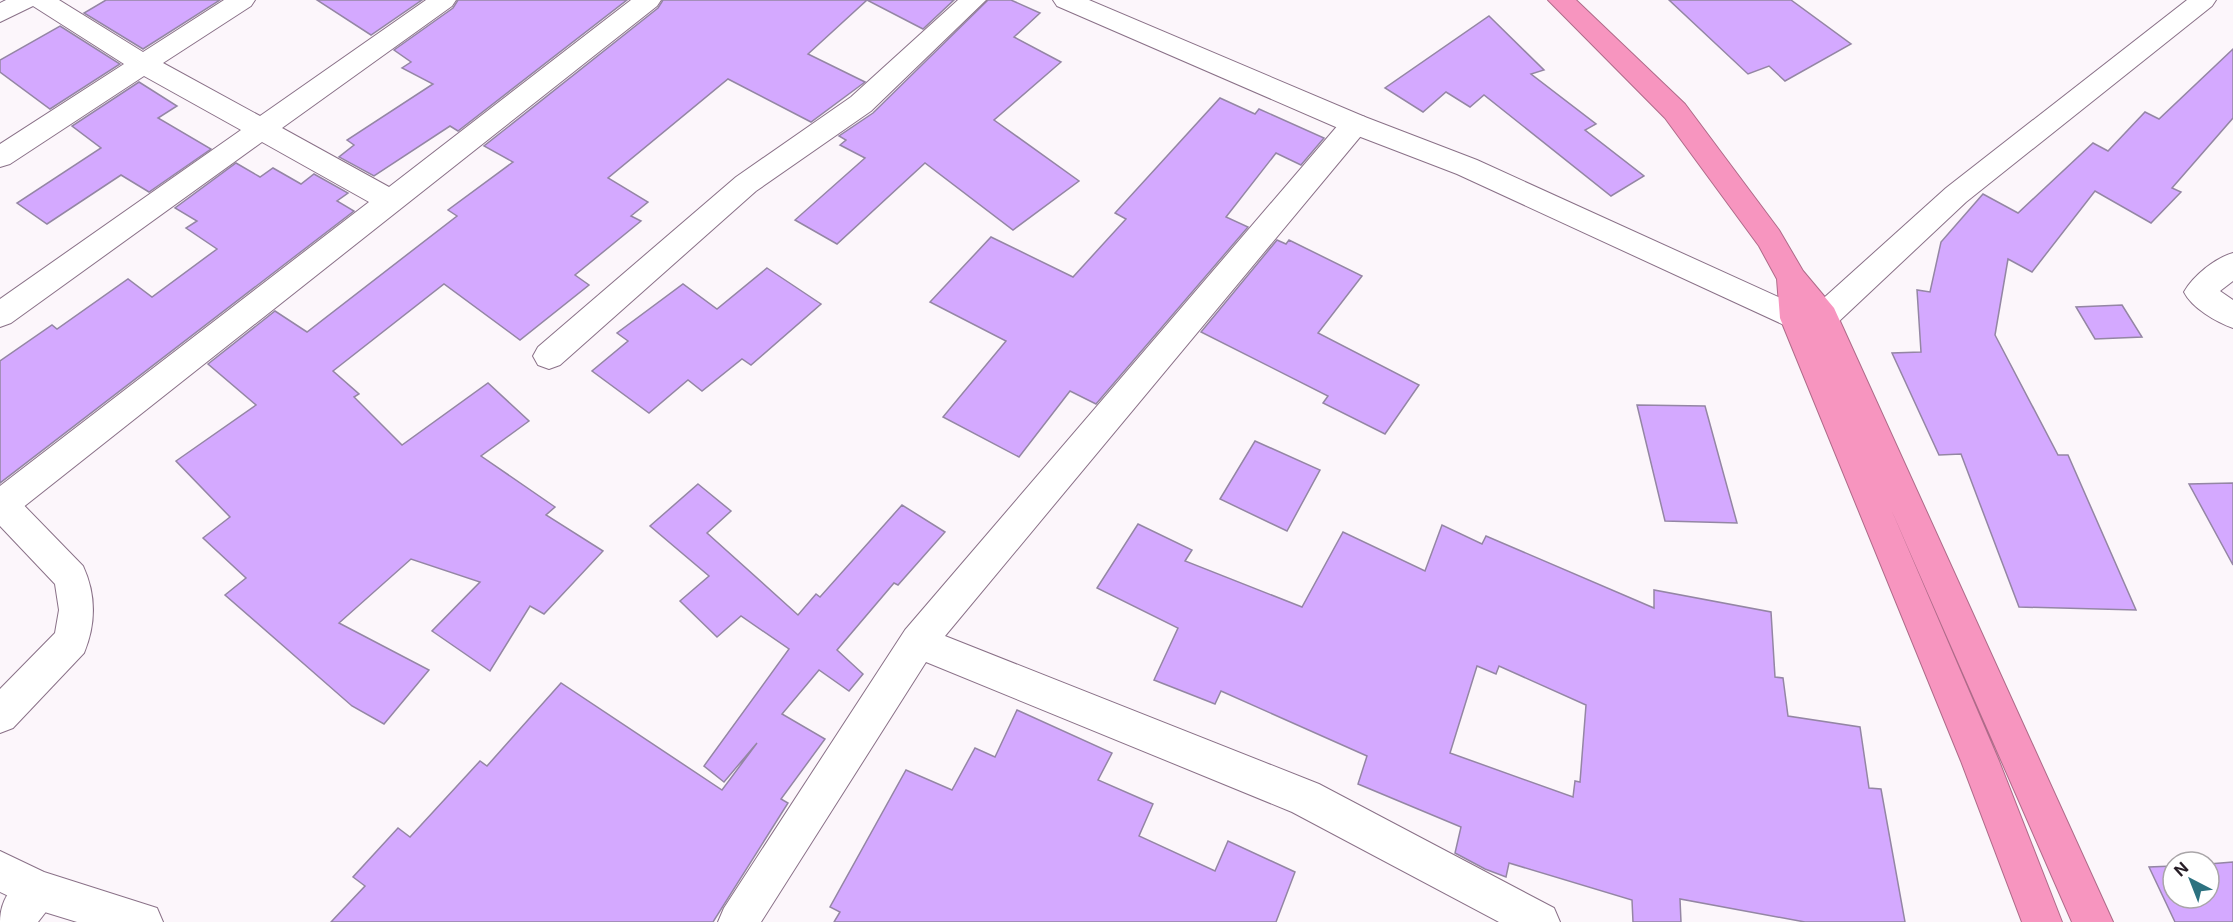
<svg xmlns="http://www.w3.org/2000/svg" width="2233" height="922" font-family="Inter,sans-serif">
<rect width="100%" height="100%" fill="#fcf6fb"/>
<g fill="#d4a9ff" stroke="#9486a4" stroke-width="1.5" fill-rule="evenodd">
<polygon points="106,0 220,0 143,49 84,13"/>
<polygon points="317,0 422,0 371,35"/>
<polygon points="458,0 627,0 458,131 450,126 374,176 339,157 354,145 347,140 433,84 402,68 411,62 394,50 453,8"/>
<polygon points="663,0 867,0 808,54 865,82 811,122 728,79 608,178 648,202 631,216 641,221 575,275 589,285 520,340 444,284 333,371 359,394 354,397 402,445 488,383 529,421 481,456 555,507 546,515 603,551 544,614 530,606 490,671 432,631 480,582 411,559 339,623 429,670 384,724 352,706 225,595 246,578 203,538 230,517 176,461 256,405 208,364 275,311 307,332 457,216 448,210 513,162 484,146 658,8"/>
<polygon points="867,0 954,0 923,29"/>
<polygon points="988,0 1011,0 1040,13 1014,37 1061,62 994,120 1079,181 1013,230 925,163 837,244 795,220 865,158 840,145 846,140 839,136 873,113"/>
<polygon points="1669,0 1791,0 1851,44 1785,81 1769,66 1748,74"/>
<polygon points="1489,16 1544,70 1531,74 1596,124 1585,130 1644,176 1611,196 1484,95 1470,107 1446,92 1423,112 1385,88"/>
<polygon points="60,26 120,64 50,109 0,72 0,60"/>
<polygon points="2233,49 2233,118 2172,188 2181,192 2151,223 2095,191 2032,272 2008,259 1995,335 2058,455 2068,455 2136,610 2019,607 1961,454 1939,455 1892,353 1921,352 1917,290 1930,292 1941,242 1983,194 2018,213 2093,143 2108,151 2145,112 2159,119"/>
<polygon points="139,82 177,106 158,118 211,149 149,192 121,175 47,224 17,203 101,148 72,126"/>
<polygon points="1220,98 1255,114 1259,109 1324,138 1301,165 1276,153 1226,217 1248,227 1096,404 1070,391 1019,457 943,417 1006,341 930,302 991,237 1073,277 1126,219 1115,213"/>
<polygon points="236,163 260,177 273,168 301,184 314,174 348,193 337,201 354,211 0,483 0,361 52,325 57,329 128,279 152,297 217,249 186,228 197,221 175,208"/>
<polygon points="1277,240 1286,244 1289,240 1362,276 1318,333 1419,385 1385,434 1323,403 1328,396 1201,332"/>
<polygon points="767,268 821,304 751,365 742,359 702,391 688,380 649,413 592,371 628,341 617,333 683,284 717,309"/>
<polygon points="2122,305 2142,337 2095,339 2076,307"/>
<polygon points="1637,405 1705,406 1737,523 1665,521"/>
<polygon points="1255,441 1320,470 1287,531 1220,499"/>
<polygon points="2233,483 2233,565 2189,484"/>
<polygon points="698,484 731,511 707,533 798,615 816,594 820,597 902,505 945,532 898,585 894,583 837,650 863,674 849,691 819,670 782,714 825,739 781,799 788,803 713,922 331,922 365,886 353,877 398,828 410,837 480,761 487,766 561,683 722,790 757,743 724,782 704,766 789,649 741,616 717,637 680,601 709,576 650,526"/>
<path d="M 1138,524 L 1192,550 L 1185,561 L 1302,607 L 1343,532 L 1425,571 L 1442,525 L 1482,544 L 1486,536 L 1654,608 L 1654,590 L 1771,612 L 1775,677 L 1783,678 L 1788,716 L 1860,727 L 1869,788 L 1881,789 L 1905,922 L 1805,922 L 1680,899 L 1681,922 L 1633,922 L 1632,900 L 1509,863 L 1506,877 L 1485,869 L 1455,853 L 1461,827 L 1358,784 L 1367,756 L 1221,691 L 1215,704 L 1154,680 L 1178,628 L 1097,588 ZM 1477,666 L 1496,674 L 1499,666 L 1586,705 L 1580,782 L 1575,781 L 1573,797 L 1450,753 Z"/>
<polygon points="1017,710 1112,753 1098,780 1153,804 1139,836 1215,871 1228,841 1295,872 1276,922 834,922 840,912 830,907 906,770 952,790 975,748 995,757"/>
<polygon points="2233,862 2233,922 2175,922 2149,867 2173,866 2173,898 2209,898 2209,864"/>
</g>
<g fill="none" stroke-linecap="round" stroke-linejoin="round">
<g stroke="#8a7188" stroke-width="2">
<g id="street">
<polygon points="6,0 59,0 143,52 224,0 255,0 251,6 163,63 260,116 426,0 456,0 452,6 282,128 389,187 631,0 661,0 657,6 12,516 0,521 0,486 369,202 262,142 11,323 0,327 0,299 241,130 144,76 10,164 0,167 0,144 124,64 33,6 0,22 0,3"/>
<polygon points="958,0 986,0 871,111 756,191 560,365 549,369 538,365 533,356 538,347 736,177 851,97"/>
<polygon points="1355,114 1365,117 1369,124 1365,131 945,636 1319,784 1554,908 1560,922 1499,922 1292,812 926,662 761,922 718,922 724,908 905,630 1345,117"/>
<path d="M 2233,253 L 2233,281 L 2220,291 L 2233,300 L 2233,328 C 2216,322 2192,308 2184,292 C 2193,276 2215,258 2233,253 Z"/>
<path d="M 38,870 L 52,876 L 58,890 L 52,904 L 38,922 L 0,922 C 0,898 15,879 38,870 Z"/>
</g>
</g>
<g stroke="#8a7188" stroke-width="2">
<g id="secondary">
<polygon points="1053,0 1089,0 1365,117 1477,160 1798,306 1816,305 1946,188 2187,0 2216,0 2212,6 1966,202 1834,326 1823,329 1795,330 1457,174 1345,131 1057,6"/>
<path d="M 0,488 L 12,493 L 83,566 C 96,594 96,624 84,653 L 13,728 L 0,733 L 0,689 L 55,633 L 59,610 L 55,584 L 0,526 Z"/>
<polygon points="0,851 44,872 157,908 163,922 77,922 38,910 0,892"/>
</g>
</g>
<g stroke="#ae6b89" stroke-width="2">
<polygon id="highway" points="1548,0 1576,0 1685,104 1779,230 1803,271 1834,308 2113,922 2072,922 1891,509 1999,761 2062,922 2022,922 1961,761 1780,318 1777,279 1759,246 1665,118"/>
</g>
<use href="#street" fill="#fff" fill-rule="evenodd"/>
<use href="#secondary" fill="#fff" fill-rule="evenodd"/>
<use href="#highway" fill="#f795bf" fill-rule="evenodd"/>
</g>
<g transform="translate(2191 880) rotate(318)"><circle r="28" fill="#ffffff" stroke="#a9a5a8" stroke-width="1.5"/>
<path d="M0-4.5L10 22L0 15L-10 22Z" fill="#2d7280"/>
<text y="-9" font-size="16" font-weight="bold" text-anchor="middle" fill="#271d26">N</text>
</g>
</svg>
